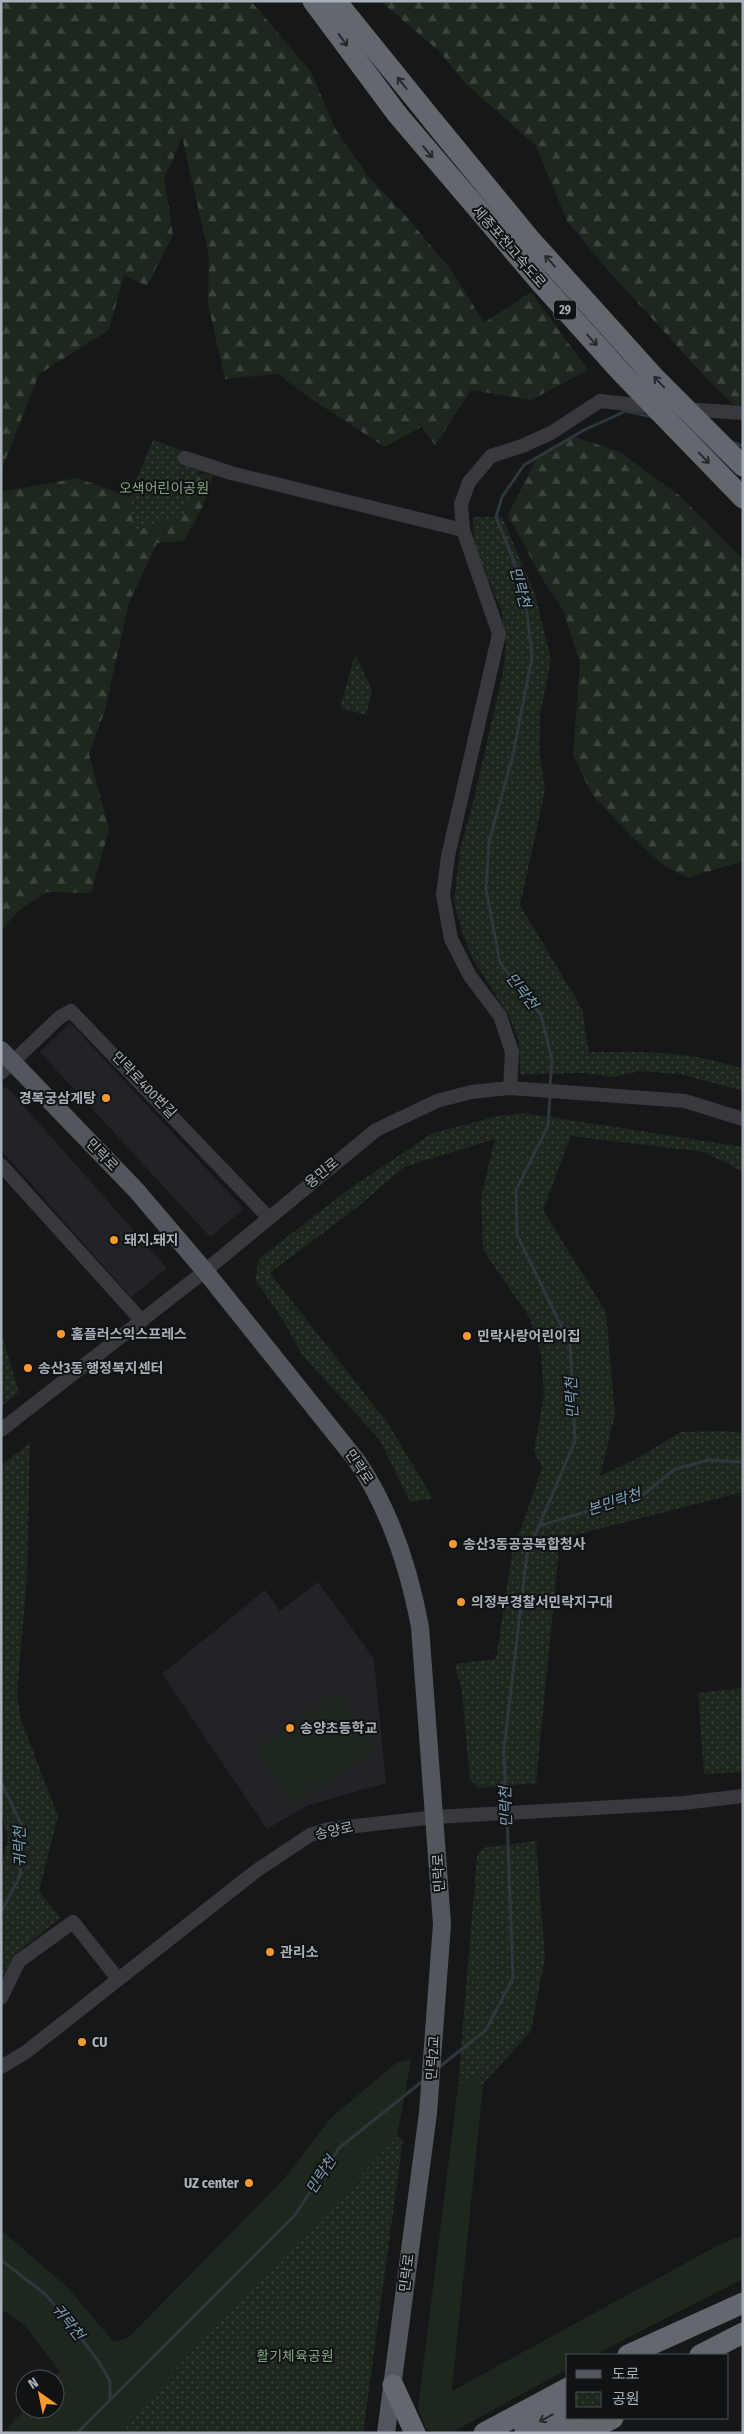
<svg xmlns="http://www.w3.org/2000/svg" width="744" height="2434" font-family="'Fira Sans Condensed','Noto Sans KR',sans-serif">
<defs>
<pattern id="forest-firs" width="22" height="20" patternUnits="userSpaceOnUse" patternTransform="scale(1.25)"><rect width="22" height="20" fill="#1e271e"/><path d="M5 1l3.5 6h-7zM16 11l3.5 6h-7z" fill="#3c443d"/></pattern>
<pattern id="park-dots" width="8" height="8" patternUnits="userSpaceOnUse" patternTransform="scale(1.25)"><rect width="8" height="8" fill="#1e271e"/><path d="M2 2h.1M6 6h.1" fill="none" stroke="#3c443d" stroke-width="1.8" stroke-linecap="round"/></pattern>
</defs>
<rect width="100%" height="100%" fill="#161719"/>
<g fill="#222326">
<polygon points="70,1023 244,1209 210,1237 40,1052"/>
<polygon points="6,1086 167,1268 131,1297 1,1150 1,1091"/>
<polygon points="318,1582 374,1659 386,1783 306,1806 267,1829 162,1674 265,1590 280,1611"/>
</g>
<g fill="#1e271e">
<polygon points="338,1693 376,1750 292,1804 256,1749"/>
<polygon points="411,2059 397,2137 191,2352 119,2433 3,2433 25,2409 55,2409 55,2379 53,2379 60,2371 24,2325 1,2309 1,2230 67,2287 114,2342 129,2337 282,2181 331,2118 396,2063"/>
<polygon points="477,2072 483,2084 452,2391 717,2246 743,2235 743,2279 594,2355 568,2355 568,2369 451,2433 433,2433 426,2429 418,2408 458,2086"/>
</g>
<g fill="url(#forest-firs)">
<polygon points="1,1 251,1 311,72 336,130 368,176 405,215 452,271 484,323 531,292 588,370 531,400 471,390 435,445 421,427 385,447 308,397 278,374 225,379 208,304 209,256 182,137 172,162 164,176 173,235 147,286 124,275 109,330 39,374 1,471"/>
<polygon points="380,1 743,1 743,405 734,405 707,379 606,268 567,221 536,146 465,83 439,51"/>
<polygon points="572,436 620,452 680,496 743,559 743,861 688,878 663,865 629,834 592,794 573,755 580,663 563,610 543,580 508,515 539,454"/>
<polygon points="203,473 213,475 204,504 184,541 157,543 129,603 105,710 89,754 109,830 91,893 47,892 18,911 1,931 1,492 77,478 138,500"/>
</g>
<g fill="url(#park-dots)">
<polygon points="153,440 204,458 184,515 134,531 129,498"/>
<path d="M 473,517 L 502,517 L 535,594 L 551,660 L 540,715 L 540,757 L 545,791 L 520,905 L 582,1009 L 589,1052 C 642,1051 693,1051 743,1069 L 743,1091 L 680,1074 L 639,1071 L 613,1077 L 585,1073 L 520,1074 L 519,1041 L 509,1016 L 474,961 L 463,935 L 454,901 L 460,850 L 473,802 L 502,677 L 506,648 L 502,612 L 474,545 Z"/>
<polygon points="355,654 372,690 366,715 340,708"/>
<polygon points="525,1113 743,1147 743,1172 704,1152 571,1136 543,1210 606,1312 615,1415 600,1476 636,1459 681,1432 722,1431 743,1433 743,1492 560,1539 536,1783 479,1788 470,1780 462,1692 455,1664 496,1659 512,1554 542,1468 534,1451 544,1394 541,1355 530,1318 483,1250 481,1197 495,1139 404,1167 360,1205 270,1273 389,1425 433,1499 410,1502 380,1440 302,1355 283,1320 255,1280 259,1259 349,1189 433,1133 498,1116"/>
<polygon points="1,1333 19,1392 1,1407"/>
<polygon points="30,1443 27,1576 17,1694 21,1720 58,1816 39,1891 60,1918 14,1955 1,1979 1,1864 8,1839 1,1812 1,1465"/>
<polygon points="743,1688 743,1772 704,1774 698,1693"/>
<polygon points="536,1841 545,1958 531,2031 483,2084 479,2083 477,2072 458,2086 477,1856 483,1848"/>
<polygon points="397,2137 403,2140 363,2433 119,2433 191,2352"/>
</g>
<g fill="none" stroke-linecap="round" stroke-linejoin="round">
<g stroke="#2c383d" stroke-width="3">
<polyline points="731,442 743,446"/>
<polyline points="550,1086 552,1060 541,1015 500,963 486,889 489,842 513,755 532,657 527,613 514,561 496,517 502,497 524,465 584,430 626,411 652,417"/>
<polyline points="539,1526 644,1494 675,1469 709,1460 743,1462"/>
<polyline points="1,1782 22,1826 20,1876 1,1912"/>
<polyline points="506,1808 504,1749 527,1554 575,1441 570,1344 517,1235 516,1190 548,1126 550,1095"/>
<polyline points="438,2068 486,2030 513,1978 507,1817"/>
<polyline points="1,2260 45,2294 63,2315 99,2362 110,2381 110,2399"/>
<polyline points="77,2433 295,2215 339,2148 424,2080"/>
</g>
<g stroke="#37393e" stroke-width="14">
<polyline points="684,409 743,413"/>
<polyline points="185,458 231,473 463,530 499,634 448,856 443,895 451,939 470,976 500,1016 512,1052 510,1088"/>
<polyline points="463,530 461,504 469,482 491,456 522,446 551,433 600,401 655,407"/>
<polyline points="1,1073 60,1017 71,1011 269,1218"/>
<polyline points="1,1165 142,1321"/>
<polyline points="1,1430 205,1271 376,1130 437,1101 471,1092 510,1088 685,1101 743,1119"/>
<polyline points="1,1998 19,1961 73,1922 118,1979"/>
<polyline points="1,2067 26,2052 256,1871 310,1835 329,1829 436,1817 683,1803 743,1796"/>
</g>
<path stroke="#53575d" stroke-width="18" d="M 1,1050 L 136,1190 L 205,1271 L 357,1461 C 390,1510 409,1568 420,1627 L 442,1924 L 428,2113 L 386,2433"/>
<g stroke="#63686f" stroke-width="21">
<polyline points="313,1 397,114"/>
<polyline points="336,1 433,121"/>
<polyline points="628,2355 743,2303"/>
<polyline points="700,2355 743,2333"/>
<polyline points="393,2385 415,2433"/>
<polyline points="525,2430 568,2406"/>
<polyline points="484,2433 568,2388"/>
<polyline points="551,2433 580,2418"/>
<polyline points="586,2433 613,2418"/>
</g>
<g stroke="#63686f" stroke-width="21">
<polyline points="397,114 540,282 620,371 743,498"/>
<polyline points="433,121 529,238 655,378 743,466"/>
</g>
</g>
<defs><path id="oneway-shaft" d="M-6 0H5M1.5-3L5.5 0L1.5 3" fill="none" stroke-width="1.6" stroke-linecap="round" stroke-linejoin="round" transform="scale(1.25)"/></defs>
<g stroke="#26282b">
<use href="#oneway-shaft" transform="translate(343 40) rotate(54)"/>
<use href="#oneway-shaft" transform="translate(402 83) rotate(-129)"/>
<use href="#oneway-shaft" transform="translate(428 152) rotate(50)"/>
<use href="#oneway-shaft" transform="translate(550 261) rotate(-132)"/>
<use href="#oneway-shaft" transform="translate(592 340) rotate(48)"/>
<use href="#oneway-shaft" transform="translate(659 382) rotate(-134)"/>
<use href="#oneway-shaft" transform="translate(704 458) rotate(46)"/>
<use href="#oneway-shaft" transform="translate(546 2418) rotate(151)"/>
</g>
<g fill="#fa992d" stroke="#111214" stroke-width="2">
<circle cx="106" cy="1098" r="5"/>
<circle cx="114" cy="1240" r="5"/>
<circle cx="61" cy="1334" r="5"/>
<circle cx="467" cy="1336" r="5"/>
<circle cx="28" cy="1368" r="5"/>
<circle cx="453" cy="1544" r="5"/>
<circle cx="461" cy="1602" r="5"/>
<circle cx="290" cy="1728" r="5"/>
<circle cx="270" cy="1952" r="5"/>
<circle cx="82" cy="2042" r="5"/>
<circle cx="249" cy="2183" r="5"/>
</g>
<g text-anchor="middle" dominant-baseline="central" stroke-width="4" stroke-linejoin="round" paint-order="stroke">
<rect fill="#111214" stroke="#7b8188" stroke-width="1" x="554" y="300.5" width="22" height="19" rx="4"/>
<g font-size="12" font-weight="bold" fill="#a8b0b9">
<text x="565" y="310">29</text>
</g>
<g font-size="14" fill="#a8b0b9" stroke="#111214">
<text transform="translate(509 247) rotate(49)">세종포천고속도로</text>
<text transform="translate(144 1085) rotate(46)">민락로400번길</text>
<text transform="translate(102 1155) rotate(46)">민락로</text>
<text transform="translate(322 1173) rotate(-40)">용민로</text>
<text transform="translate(359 1467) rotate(56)">민락로</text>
<text transform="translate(334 1831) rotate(-12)">송양로</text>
<text transform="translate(439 1873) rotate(-93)">민락로</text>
<text transform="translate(433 2058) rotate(-86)">민락2교</text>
<text transform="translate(407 2273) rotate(-83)">민락로</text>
</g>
<g font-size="14" fill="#81a57e" stroke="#111214">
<text x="164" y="488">오색어린이공원</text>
<text x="295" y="2356">활기체육공원</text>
</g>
<g font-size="14" font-weight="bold" fill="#a8b0b9" stroke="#111214" text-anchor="start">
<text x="96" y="1098" text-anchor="end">경복궁삼계탕</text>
<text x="124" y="1240">돼지.돼지</text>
<text x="71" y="1334">홈플러스익스프레스</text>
<text x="477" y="1336">민락사랑어린이집</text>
<text x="38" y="1368">송산3동 행정복지센터</text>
<text x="463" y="1544">송산3동공공복합청사</text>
<text x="471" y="1602">의정부경찰서민락지구대</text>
<text x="300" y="1728">송양초등학교</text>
<text x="280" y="1952">관리소</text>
<text x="92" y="2042">CU</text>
<text x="239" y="2183" text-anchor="end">UZ center</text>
</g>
<g font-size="15" font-style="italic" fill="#7da3b6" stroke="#111214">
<text transform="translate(520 587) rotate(75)">민락천</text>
<text transform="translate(522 991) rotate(52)">민락천</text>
<text transform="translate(572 1398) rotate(-93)">민락천</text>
<text transform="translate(614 1502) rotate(-18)">본민락천</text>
<text transform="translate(506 1807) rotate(-92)">민락천</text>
<text transform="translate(20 1847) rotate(-91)">귀락천</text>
<text transform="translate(321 2175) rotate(-57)">민락천</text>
<text transform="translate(68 2322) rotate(51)">귀락천</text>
</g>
</g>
<rect width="744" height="2434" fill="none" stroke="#a8b0b9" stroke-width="5"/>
<rect x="566" y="2354" width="162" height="65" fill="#111214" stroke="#4d5156"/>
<rect x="576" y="2370" width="25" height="8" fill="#53575d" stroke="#4d5156"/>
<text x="612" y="2379" font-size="15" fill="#a8b0b9">도로</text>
<rect x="576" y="2392" width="25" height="15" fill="url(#park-dots)" stroke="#4d5156"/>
<text x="612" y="2404" font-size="15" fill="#a8b0b9">공원</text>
<g transform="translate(40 2394) rotate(327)"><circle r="24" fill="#111214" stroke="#4d5156"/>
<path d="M0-4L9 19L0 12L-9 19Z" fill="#fa992d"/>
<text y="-8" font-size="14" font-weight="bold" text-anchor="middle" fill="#a8b0b9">N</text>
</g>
</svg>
